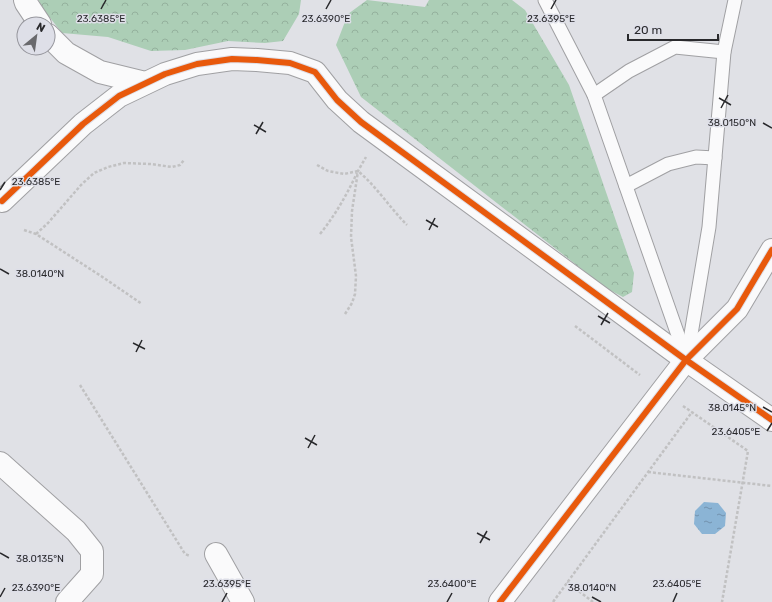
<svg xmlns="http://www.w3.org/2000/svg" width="772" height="602" font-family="Rubik,sans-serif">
<defs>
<pattern id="forest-crowns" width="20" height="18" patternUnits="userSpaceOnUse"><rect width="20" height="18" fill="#acceb6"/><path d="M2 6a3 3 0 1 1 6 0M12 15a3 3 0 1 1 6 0" fill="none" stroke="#94b19d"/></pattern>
<pattern id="water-ripples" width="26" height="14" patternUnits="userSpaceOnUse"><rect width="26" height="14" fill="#8bb4d5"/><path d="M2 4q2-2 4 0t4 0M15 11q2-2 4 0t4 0" fill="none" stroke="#7292ad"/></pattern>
</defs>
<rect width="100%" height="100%" fill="#e0e1e6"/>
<g fill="url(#forest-crowns)">
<polygon points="39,0 301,0 299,14 283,41 265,43 228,41 185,50 151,51 108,37 62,33 40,5"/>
<polygon points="367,0 425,7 429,0 512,0 525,10 569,85 634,273 632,292 623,297 606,288 361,97 336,45 348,14"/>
</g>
<polygon fill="url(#water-ripples)" points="704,502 718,503 726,513 725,526 715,534 702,534 694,524 695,511"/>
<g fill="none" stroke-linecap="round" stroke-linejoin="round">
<g stroke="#a0a0a3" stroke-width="15">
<g id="lane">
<polyline points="545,0 594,95 686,358"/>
<polyline points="594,95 629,71 675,47 724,52"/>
<polyline points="626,186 668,164 696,157 715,158"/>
<polyline points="687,358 709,227 724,52 735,0"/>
</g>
</g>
<g stroke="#a0a0a3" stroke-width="24">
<g id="street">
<polyline points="25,0 26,3 40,24"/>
<polyline points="48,35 66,53 100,72 145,83"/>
<polyline points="2,201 83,124 119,96 165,74 197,64 232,59 257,60 290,63 315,72 337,100 361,122 686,360 772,420"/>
<polyline points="216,554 243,602"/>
<polyline points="500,602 686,360 737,309 772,250"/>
</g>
</g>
<g stroke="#a0a0a3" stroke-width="24">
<polyline id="secondary" points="0,463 76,531 92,551 92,574 67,602"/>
</g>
<g stroke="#c1c1c2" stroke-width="2.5" stroke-dasharray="3 2" stroke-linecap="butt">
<path d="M 317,165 L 328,171 L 344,174 L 358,171 C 377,187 390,208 407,225"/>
<polyline points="24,230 36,234 101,276 142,304"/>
<polyline points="36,234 48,223 81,185 94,173 108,167 124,163 151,164 172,167 180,165 184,160"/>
<path d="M 320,234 C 336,214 346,196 357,173"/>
<polyline points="345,314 352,303 355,294 356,276 351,237 352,211 358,171 366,157"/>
<polyline points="575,326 640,375"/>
<polyline points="80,385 185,554 190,556"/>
<polyline points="683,406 748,451 722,602"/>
<polyline points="648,472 772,486"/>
<polyline points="567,582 593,602"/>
<polyline points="553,602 692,412"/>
</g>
<use href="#lane" stroke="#fafafb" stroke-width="13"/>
<use href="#street" stroke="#fafafb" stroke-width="22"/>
<use href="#secondary" stroke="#fafafb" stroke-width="22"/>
<g stroke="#dedfe8" stroke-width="8">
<g id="cycleway">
<polyline points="2,201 83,124 119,96 165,74 197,64 232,59 257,60 290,63 315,72 337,100 361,122 686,360 772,420"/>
<polyline points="500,602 686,360 737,309 772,250"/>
</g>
</g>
<use href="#cycleway" stroke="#e8590c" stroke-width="6"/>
</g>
<path fill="none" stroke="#29292c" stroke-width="1.5" d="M 101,9 L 106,0M 326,9 L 331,0M 551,9 L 556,0M 719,98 L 731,105M 721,108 L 728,95M 763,123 L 772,128M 254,125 L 266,132M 256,134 L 263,122M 0,190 L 5,182M 426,220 L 438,227M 429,230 L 435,218M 0,269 L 9,274M 598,316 L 610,323M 601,325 L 608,313M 133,343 L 145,349M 136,352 L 142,340M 763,407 L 772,412M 767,431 L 772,423M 305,438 L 317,445M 308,448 L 315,435M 477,533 L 490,540M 480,543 L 487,531M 0,553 L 9,558M 0,597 L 5,588M 592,597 L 601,602M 222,602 L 227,593M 447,602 L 452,593M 673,602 L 677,593"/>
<g font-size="10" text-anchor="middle" fill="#29292c" stroke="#dedfe8" stroke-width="3" stroke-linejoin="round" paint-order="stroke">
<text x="101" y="22">23.6385°E</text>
<text x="326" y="22">23.6390°E</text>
<text x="551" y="22">23.6395°E</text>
<text x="732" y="126">38.0150°N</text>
<text x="36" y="185">23.6385°E</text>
<text x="40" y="277">38.0140°N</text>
<text x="732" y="411">38.0145°N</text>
<text x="736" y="435">23.6405°E</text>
<text x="40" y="562">38.0135°N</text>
<text x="227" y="587">23.6395°E</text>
<text x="452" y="587">23.6400°E</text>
<text x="677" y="587">23.6405°E</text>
<text x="592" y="591">38.0140°N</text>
<text x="36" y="591">23.6390°E</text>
</g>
<g transform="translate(36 36) rotate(29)"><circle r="19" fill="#dedfe8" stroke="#96969d"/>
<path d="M0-3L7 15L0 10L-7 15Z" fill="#69696d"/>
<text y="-6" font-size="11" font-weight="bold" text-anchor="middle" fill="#29292c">N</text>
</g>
<path d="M628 34v6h90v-6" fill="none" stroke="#29292c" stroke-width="2"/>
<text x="634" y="34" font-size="12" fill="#29292c" stroke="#dedfe8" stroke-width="3" paint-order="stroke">20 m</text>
</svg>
